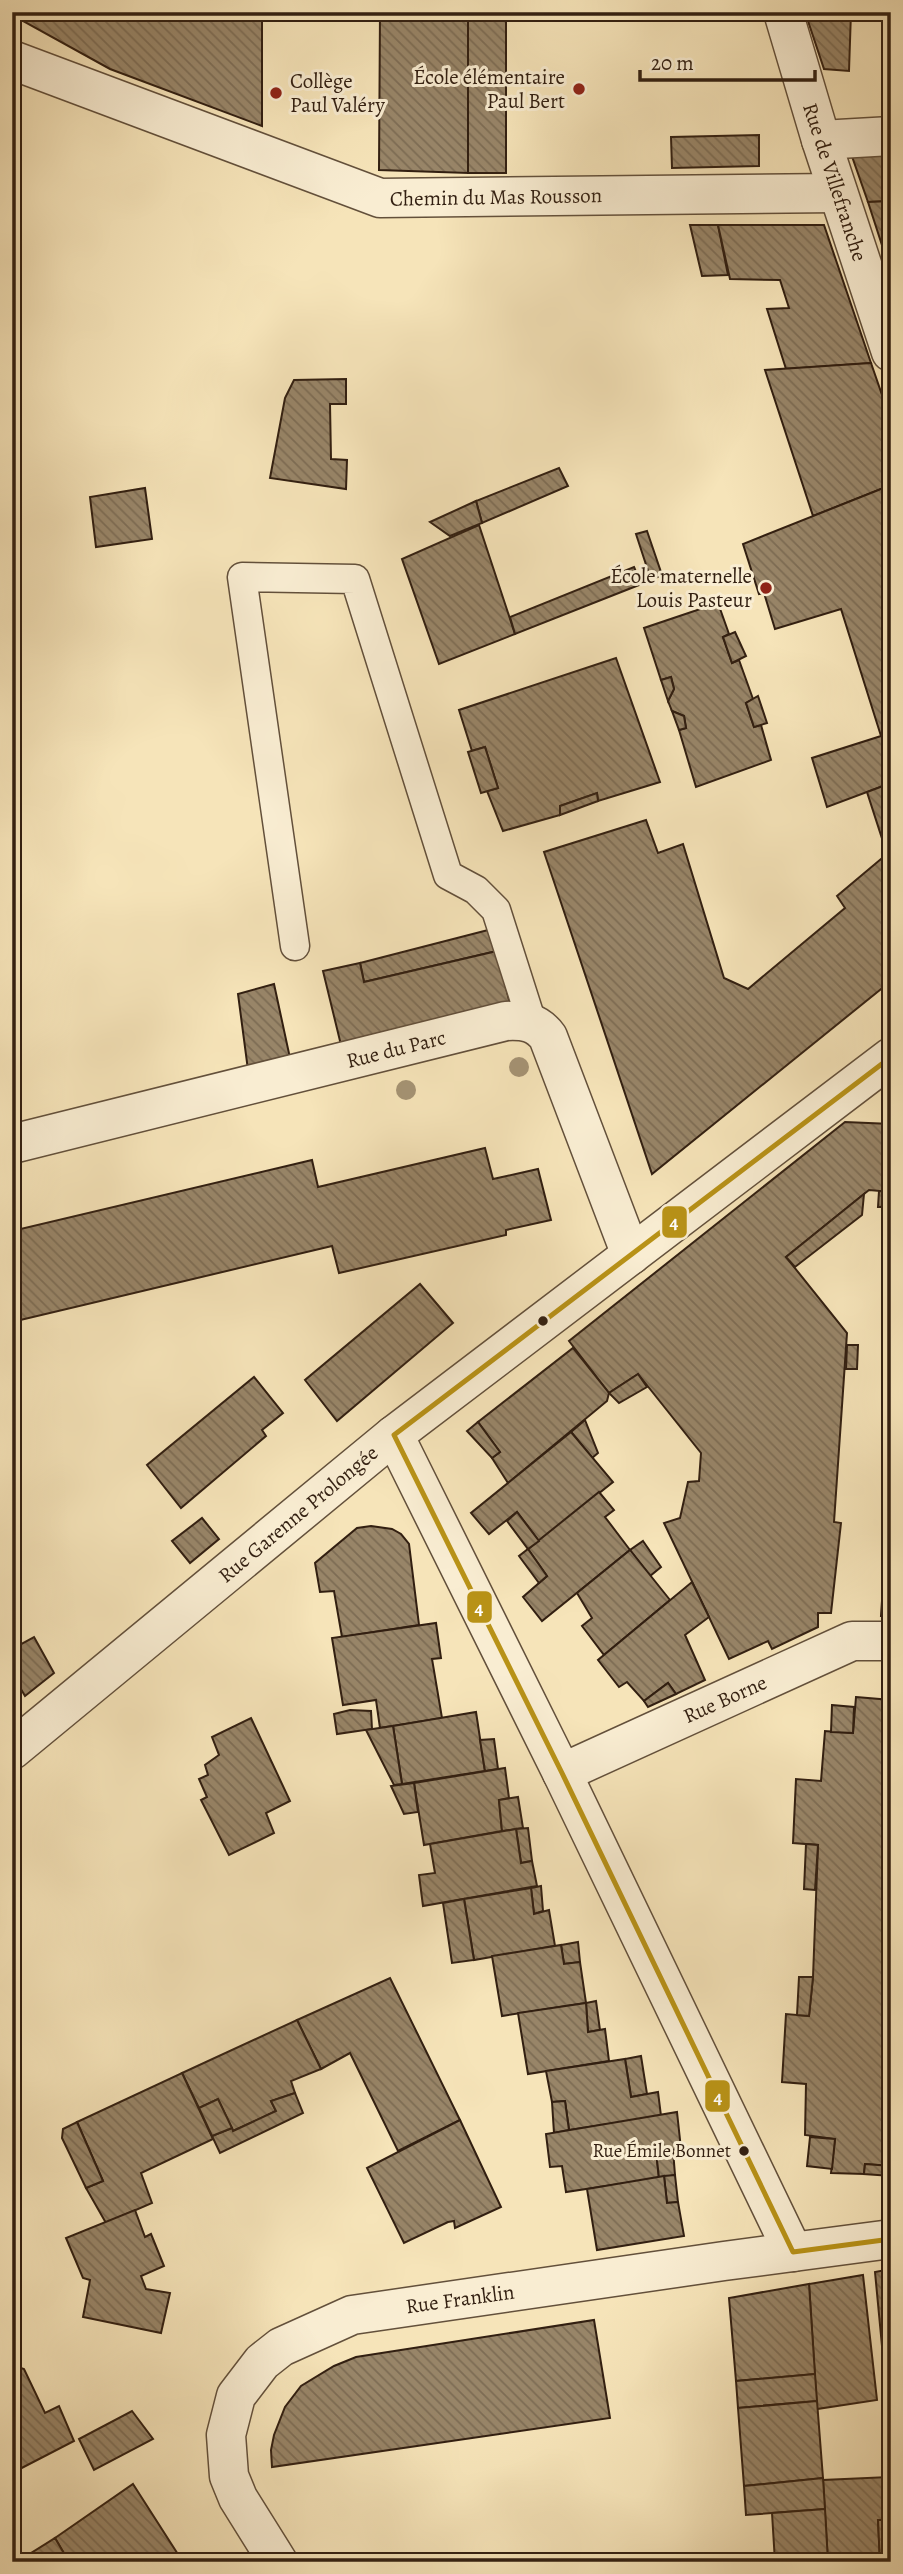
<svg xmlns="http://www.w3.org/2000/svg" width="903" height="2574" font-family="Alegreya,serif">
<defs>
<pattern id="building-back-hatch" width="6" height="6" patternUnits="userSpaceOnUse" patternTransform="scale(1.75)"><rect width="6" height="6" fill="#988568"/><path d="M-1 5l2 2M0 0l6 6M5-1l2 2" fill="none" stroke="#7d6c54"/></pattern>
</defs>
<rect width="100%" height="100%" fill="#f6e4b9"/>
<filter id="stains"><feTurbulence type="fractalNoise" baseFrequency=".00286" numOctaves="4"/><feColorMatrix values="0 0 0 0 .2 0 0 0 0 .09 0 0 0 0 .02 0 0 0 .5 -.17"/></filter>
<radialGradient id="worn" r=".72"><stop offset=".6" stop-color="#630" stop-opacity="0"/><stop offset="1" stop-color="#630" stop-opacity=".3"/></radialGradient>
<g fill="url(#building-back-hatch)" stroke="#321f11" stroke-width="2">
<polygon points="12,12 262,12 262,126 110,69 12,15"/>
<polygon points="380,12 468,12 468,173 379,170"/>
<rect x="468" y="12" width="38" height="161"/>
<polygon points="805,12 851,12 849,71 824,69"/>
<polygon points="759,135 759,166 672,168 671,137"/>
<polygon points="848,145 891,153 891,201 868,202"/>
<polygon points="891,201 891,273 868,202"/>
<polygon points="690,225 718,225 728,275 702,276"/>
<polygon points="718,225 824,225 871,363 786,369 767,309 789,308 780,280 730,279"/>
<polygon points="871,363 891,421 891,485 813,516 765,370"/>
<polygon points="346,379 346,404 330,404 331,459 347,460 346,489 270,478 285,398 294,380"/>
<polygon points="559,468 568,486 482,523 476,501"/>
<polygon points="891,485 891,783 827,807 812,758 881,736 841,609 775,629 764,593 759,594 743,544"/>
<polygon points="145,488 152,539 96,547 90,497"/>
<polygon points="476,501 482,523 450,536 430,522"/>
<polygon points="479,525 515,634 439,664 402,559"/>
<polygon points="647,531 662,575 651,580 636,534"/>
<polygon points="634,567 641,584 639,585 515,634 510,617"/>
<polygon points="718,603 729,634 723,637 732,663 739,660 753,699 746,703 754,727 761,725 771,760 696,787 679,730 686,728 684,716 672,711 668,701 674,689 671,677 661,680 644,628"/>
<polygon points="735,632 746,656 732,663 723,637"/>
<polygon points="616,658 660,782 598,801 597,793 560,806 560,815 503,831 487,791 498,788 485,747 472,751 459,710"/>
<polygon points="671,677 674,689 668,701 661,680"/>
<polygon points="758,696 767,723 754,727 746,703"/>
<polygon points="672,711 684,716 686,728 679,730"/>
<polygon points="485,747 498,788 481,793 468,752"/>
<polygon points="891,783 891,981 652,1174 544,852 646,820 658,853 683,844 724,978 748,989 845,908 837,896 887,854 867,792"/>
<polygon points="597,793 598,801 560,815 560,806"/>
<polygon points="492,929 497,951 364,982 360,963"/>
<polygon points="497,951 510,1004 341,1045 323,971 360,963 364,982"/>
<polygon points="274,984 290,1058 248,1070 238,994"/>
<polygon points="845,1122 891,1124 891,1192 869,1190 786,1257 847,1333 834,1522 841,1523 831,1613 818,1613 818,1627 772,1649 768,1641 729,1659 664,1523 680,1518 688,1482 699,1481 701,1453 638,1374 609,1393 569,1341"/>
<polygon points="485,1148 493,1179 538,1169 551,1220 506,1230 506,1235 339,1273 332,1246 12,1322 12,1231 312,1160 318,1187"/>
<polygon points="879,1191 891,1192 891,1207 878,1207"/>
<polygon points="864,1194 862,1215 795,1267 786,1257"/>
<polygon points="420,1284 453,1323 337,1421 305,1380"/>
<polygon points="847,1345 858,1345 857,1369 846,1369"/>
<polygon points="573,1348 609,1393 607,1401 508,1483 492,1458 500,1452 478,1422"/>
<polygon points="638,1374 647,1387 619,1403 609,1393"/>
<polygon points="254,1377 283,1413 262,1430 266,1436 181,1508 147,1465"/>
<polygon points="585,1420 598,1453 592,1458 571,1432"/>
<polygon points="478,1422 500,1452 492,1458 467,1431"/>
<polygon points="571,1432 613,1482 539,1541 517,1512 489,1534 471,1513"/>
<polygon points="599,1492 614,1510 605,1517 630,1550 542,1621 523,1597 547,1576 528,1549"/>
<polygon points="517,1512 539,1541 528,1549 507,1521"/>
<polygon points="202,1518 219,1539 190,1563 172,1541"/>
<polygon points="371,1526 392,1529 401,1534 409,1544 419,1625 342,1637 334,1591 320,1592 315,1563 357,1528"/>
<polygon points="887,1526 891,1526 891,1616 881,1616"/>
<polygon points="643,1541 661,1567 650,1576 630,1550"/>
<polygon points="528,1549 547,1576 539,1583 519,1556"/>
<polygon points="630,1550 670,1600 604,1655 582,1626 592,1618 577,1593"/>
<polygon points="692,1582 709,1617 685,1635 705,1680 676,1694 668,1683 644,1701 627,1682 619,1687 598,1660"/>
<polygon points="436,1623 441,1658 432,1659 442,1718 380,1728 376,1700 343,1705 332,1638"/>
<polygon points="34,1637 54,1673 25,1696 12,1674 12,1649"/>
<polygon points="668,1683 676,1694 648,1707 644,1701"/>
<polygon points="856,1697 891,1700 891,2166 865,2164 864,2174 831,2173 835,2139 805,2135 806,2084 782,2082 786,2014 809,2016 813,1977 818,1845 793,1843 796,1779 821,1781 825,1731 853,1733"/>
<polygon points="832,1705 854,1707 853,1733 831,1732"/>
<polygon points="350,1710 371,1711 372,1729 337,1734 334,1714"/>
<polygon points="476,1712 485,1771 402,1784 393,1726"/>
<polygon points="251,1718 290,1801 266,1813 274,1833 229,1855 201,1800 207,1797 199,1779 208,1775 205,1765 219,1755 212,1737"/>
<polygon points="393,1726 402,1784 394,1785 366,1730"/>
<polygon points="494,1739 498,1769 485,1771 480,1740"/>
<polygon points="505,1768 509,1798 499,1800 502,1831 424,1845 414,1783"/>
<polygon points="414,1783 418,1812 404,1814 391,1786"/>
<polygon points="518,1797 523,1828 502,1831 499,1800"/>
<polygon points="528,1828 532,1861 521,1863 516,1829"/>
<polygon points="516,1829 521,1863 532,1861 537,1886 423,1906 419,1875 435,1873 430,1844"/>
<polygon points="806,1844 818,1845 815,1890 804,1889"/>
<polygon points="541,1886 543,1911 534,1914 531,1888"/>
<polygon points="531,1888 534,1914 549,1910 555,1946 474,1960 464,1899"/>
<polygon points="464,1899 474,1960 452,1963 443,1903"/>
<polygon points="578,1942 580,1962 564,1964 561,1945"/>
<polygon points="561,1945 564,1964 580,1962 586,2003 502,2016 492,1956"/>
<polygon points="799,1977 813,1977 809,2016 797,2015"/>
<polygon points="390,1978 460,2120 398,2151 350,2053 321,2069 297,2020"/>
<polygon points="596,2001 600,2030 588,2032 586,2003"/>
<polygon points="586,2003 588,2032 605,2029 609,2061 528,2074 518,2013"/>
<polygon points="297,2020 321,2069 291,2081 295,2093 271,2101 276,2111 233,2131 218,2099 199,2108 182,2073"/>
<polygon points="641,2056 647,2094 631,2097 625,2059"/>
<polygon points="625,2059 631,2097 658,2092 661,2116 569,2130 565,2101 552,2102 546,2071"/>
<polygon points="182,2073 213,2139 141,2173 152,2203 106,2223 86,2188 103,2181 77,2122"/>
<polygon points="295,2093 303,2113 220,2153 212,2136 232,2128 233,2131 276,2111 271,2101"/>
<polygon points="218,2099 232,2128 212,2136 199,2108"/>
<polygon points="565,2101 569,2130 554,2133 552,2102"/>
<polygon points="677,2112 681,2149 656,2151 659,2178 566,2192 562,2166 550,2167 546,2134"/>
<polygon points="460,2120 501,2207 455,2228 454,2221 448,2222 404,2243 367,2168"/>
<polygon points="77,2122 103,2181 86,2188 62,2138 63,2129"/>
<polygon points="810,2137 835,2139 832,2169 807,2166"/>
<polygon points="673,2150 675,2175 659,2178 656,2151"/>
<polygon points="865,2164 891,2166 891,2176 864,2174"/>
<polygon points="675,2175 678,2202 667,2203 664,2176"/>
<polygon points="664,2176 667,2203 678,2202 684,2236 597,2250 587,2189"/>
<polygon points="135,2210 145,2237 151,2234 164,2266 141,2276 146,2289 170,2293 161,2333 83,2317 90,2280 83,2278 66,2238"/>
<polygon points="891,2269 891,2399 887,2399 875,2272"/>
<polygon points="863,2275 877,2400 817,2409 809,2284"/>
<polygon points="809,2284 815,2374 736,2381 729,2298"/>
<polygon points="594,2320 610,2418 272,2467 271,2450 274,2435 285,2407 301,2386 334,2366 356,2357"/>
<polygon points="12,2365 24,2369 45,2413 59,2406 74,2441 12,2473"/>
<polygon points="815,2374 817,2401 738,2408 736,2381"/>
<polygon points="817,2401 823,2478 744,2486 738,2408"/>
<polygon points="132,2411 153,2439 94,2470 79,2439"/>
<polygon points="889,2477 891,2520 878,2520 880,2562 828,2562 823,2480"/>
<polygon points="823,2478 825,2509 746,2515 744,2486"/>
<polygon points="133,2484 181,2559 177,2562 69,2562 55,2538"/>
<polygon points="825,2509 828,2562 775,2562 772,2513"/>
<polygon points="878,2520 891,2520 891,2562 880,2562"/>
<polygon points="55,2538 69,2562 31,2562 28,2555"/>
</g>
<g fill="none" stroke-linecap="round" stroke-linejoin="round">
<g stroke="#63503b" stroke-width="31">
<polyline id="service" points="295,946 242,577 355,579 448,875 476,890 496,910 532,1023"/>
</g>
<g stroke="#63503b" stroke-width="41">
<polyline id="pedestrian" points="821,140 891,136"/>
</g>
<g stroke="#63503b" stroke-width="41">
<g id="minor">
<polyline points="12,60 380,198 838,193"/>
<path d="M 12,1144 L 506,1021 C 524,1020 537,1022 548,1037 L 631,1255"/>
<polyline points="394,1435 562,1773 793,2252"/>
<polyline points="12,1750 394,1435 891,1057"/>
<polyline points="562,1773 852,1641 891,1641"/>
<polyline points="278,2562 238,2498 229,2476 226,2435 236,2396 262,2362 281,2347 352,2315 724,2261 891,2239"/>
</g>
</g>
<g stroke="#63503b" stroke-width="41">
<polyline id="tertiary" points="783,12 821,140 891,352"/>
</g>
<use href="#service" stroke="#f9edd2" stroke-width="28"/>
<use href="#pedestrian" stroke="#f9edd2" stroke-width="38"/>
<use href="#minor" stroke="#f9edd2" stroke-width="38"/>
<use href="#tertiary" stroke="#f9edd2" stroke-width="38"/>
<g stroke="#f9edd2" stroke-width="10">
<polyline id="bus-1" points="891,1057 394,1435 562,1773 793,2252 891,2239"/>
</g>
<use href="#bus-1" stroke="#b89217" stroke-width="5"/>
</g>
<g fill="#a59374">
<circle cx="519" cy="1067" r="10"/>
<circle cx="406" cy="1090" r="10"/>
</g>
<g fill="#8f2418" stroke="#f9edd2" stroke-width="2.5">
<circle cx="579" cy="89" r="7"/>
<circle cx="276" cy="93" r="7"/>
<circle cx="766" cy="588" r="7"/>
</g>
<g fill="#321f11" stroke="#f9edd2" stroke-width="2.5">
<circle cx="543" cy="1321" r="6"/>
<circle cx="744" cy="2151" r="6"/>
</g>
<g text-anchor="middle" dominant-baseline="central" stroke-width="6" stroke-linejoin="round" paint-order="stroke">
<g font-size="19" fill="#321f11" stroke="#f9edd2" text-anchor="end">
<text x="731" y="2151">Rue Émile Bonnet</text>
</g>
<g font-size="21" fill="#321f11" stroke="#f9edd2" text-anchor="end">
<text x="565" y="77">École élémentaire<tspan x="565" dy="24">Paul Bert</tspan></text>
<text x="290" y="81" text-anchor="start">Collège<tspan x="290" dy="24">Paul Valéry</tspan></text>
<text x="752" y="576">École maternelle<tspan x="752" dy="24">Louis Pasteur</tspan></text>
</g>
<g font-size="21" fill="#321f11" stroke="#f9edd2">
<text transform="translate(835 182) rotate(72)">Rue de Villefranche</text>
<text transform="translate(496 197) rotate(-1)">Chemin du Mas Rousson</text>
<text transform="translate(396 1049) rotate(-14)">Rue du Parc</text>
<text transform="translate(298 1514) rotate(-40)">Rue Garenne Prolongée</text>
<text transform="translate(725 1699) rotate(-24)">Rue Borne</text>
<text transform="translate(460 2299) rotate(-8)">Rue Franklin</text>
</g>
</g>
<g stroke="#f9edd2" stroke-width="2.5">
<rect x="661" y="1205" width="27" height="34" rx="7" fill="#b89217"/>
<rect x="466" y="1590" width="27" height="34" rx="7" fill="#b89217"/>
<rect x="704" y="2079" width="27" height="34" rx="7" fill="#b89217"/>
</g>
<g font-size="19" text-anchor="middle" font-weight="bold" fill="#fff">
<text x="674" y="1228">4</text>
<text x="479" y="1614">4</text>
<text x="718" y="2103">4</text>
</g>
<rect width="903" height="2574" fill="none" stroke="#f6e4b9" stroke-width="42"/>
<rect x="14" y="14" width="875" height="2546" fill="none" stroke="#321f11" stroke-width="3.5"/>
<rect x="21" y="21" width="861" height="2532" fill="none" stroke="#321f11" stroke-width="2"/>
<path d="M640 70v10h175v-10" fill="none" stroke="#321f11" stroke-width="3.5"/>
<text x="651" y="70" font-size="21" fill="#321f11" stroke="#f9edd2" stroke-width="5" paint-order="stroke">20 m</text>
<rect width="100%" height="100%" filter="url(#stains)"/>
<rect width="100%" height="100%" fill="url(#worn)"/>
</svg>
